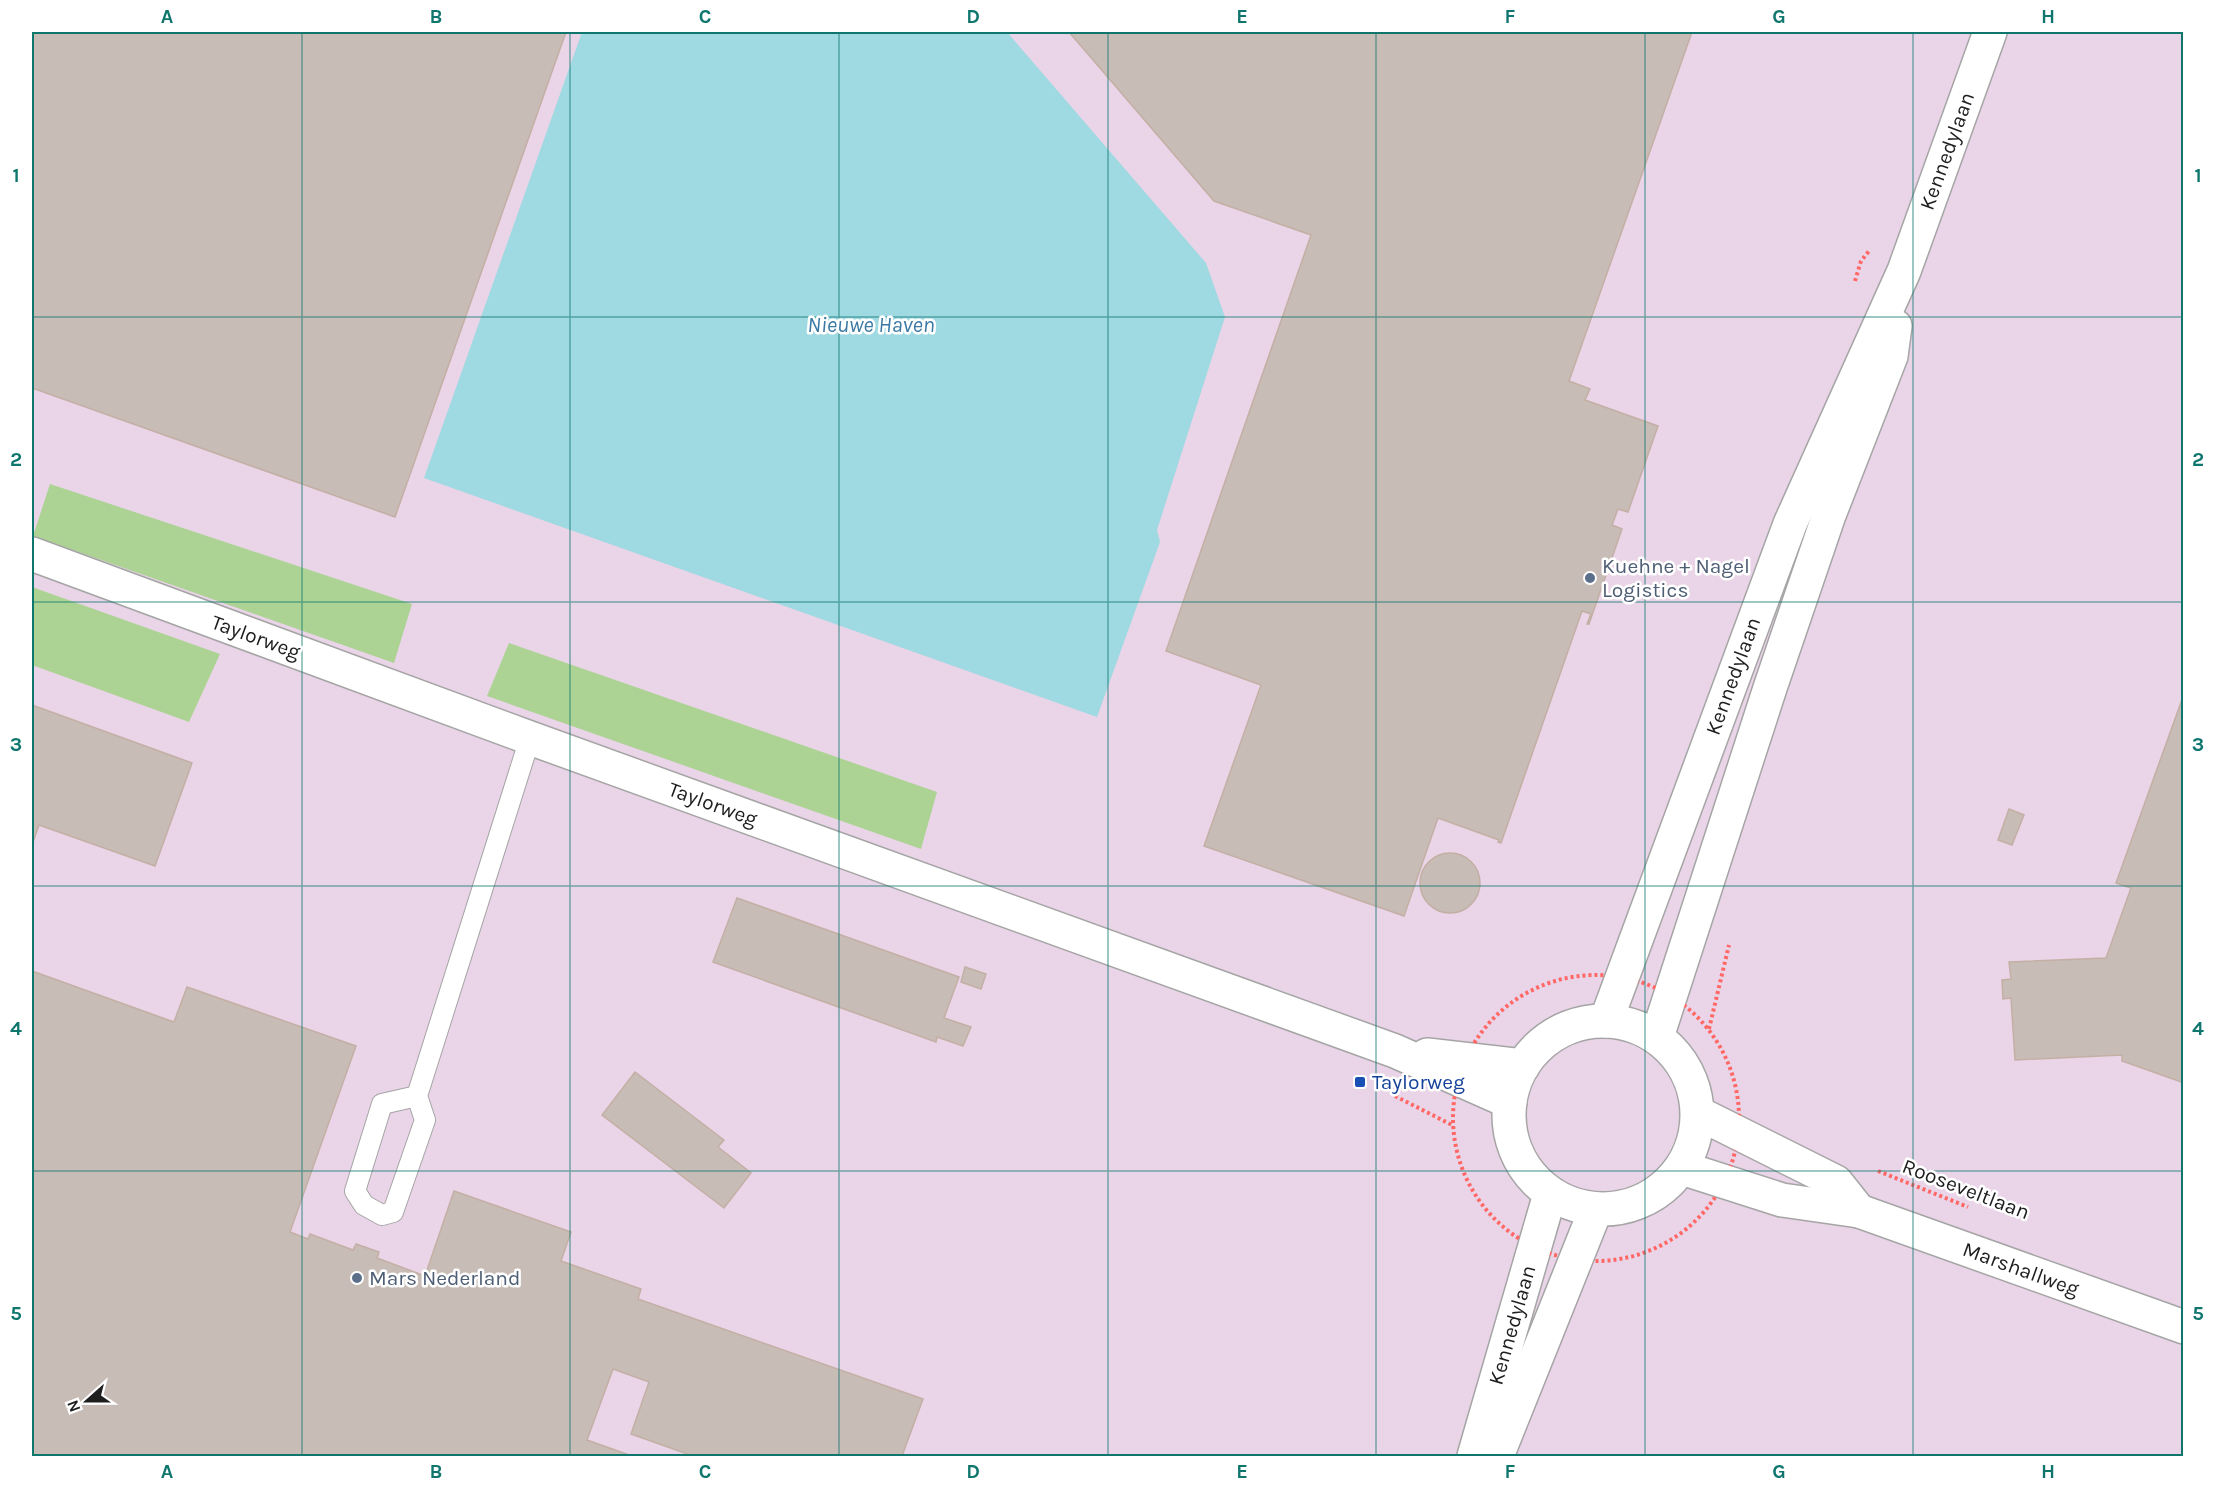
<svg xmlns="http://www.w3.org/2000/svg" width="2215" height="1488" font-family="Karla,sans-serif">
<rect width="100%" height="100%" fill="#f0ebe3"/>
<rect fill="#ead4e8" x="32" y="32" width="2151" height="1424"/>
<g fill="#acd394">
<polygon points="50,484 412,604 394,663 33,536"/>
<polygon points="32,587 220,654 189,722 32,665"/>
<polygon points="509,643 937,792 921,849 487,696"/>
</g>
<polygon fill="#9fd9e2" points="582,32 1007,32 1206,263 1225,317 1157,530 1160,542 1097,717 424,478"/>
<g fill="#c8bcb6" stroke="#c3afa4" stroke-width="1.5">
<polygon points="32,32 566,32 395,517 32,388"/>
<polygon points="1069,32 1692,32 1569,381 1590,389 1585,400 1658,426 1628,512 1618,509 1612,525 1622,529 1589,624 1587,624 1591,614 1582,611 1501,843 1498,842 1499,840 1438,818 1404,916 1204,846 1261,685 1166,651 1311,235 1214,201"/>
<polygon points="2184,694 2184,1083 2122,1061 2122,1055 2015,1060 2011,998 2003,999 2002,980 2011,979 2009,962 2106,958 2131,888 2116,883"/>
<polygon points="32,705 192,763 155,866 39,825 32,845"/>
<polygon points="2009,809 2024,815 2012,845 1998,840"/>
<circle cx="1450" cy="883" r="30"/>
<polygon points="737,898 959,977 944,1018 971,1027 963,1046 937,1037 936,1042 713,962"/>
<polygon points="965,967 986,974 981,989 961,982"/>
<polygon points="32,971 174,1022 187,987 356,1046 290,1232 308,1239 310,1234 353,1250 356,1244 379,1252 377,1258 425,1276 454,1191 571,1232 561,1261 641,1289 638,1299 923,1399 902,1456 693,1456 631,1434 649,1382 613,1369 587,1440 632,1456 32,1456"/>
<polygon points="635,1072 724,1140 718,1147 751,1173 724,1208 602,1115"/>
</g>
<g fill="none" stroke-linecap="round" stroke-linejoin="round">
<g stroke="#a5a5a5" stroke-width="22">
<polyline id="service" points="417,1096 425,1120 393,1212 382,1215 364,1205 355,1191 382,1104 417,1096 530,738"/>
</g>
<g stroke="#a5a5a5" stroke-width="36">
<g id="minor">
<polyline points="32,554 530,738 1395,1051 1510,1102"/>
<polyline points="1427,1055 1523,1066"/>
<polyline points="1474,1456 1550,1194"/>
<polyline points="1497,1456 1596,1209"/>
</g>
</g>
<g stroke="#a5a5a5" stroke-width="36">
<g id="tertiary">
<circle cx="1603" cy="1115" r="94"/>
<polyline points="1606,1021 1790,524 1904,271 1990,32"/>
<polyline points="1657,1037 1770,688 1829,515 1891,356 1895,326"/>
<polyline points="1698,1113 1836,1182 1859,1211"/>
<polyline points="1682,1168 1782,1200 1859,1211 2184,1327"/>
</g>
</g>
<g stroke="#ff6865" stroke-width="4" stroke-dasharray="3 3" stroke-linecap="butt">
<polyline points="1855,281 1861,261 1869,251"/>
<circle cx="1596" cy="1118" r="143"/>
<polyline points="1709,1029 1729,945"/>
<polyline points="1395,1096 1452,1125"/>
<polyline points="1878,1171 1968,1207"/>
</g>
<use href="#service" stroke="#fff" stroke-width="20"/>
<use href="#minor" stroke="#fff" stroke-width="33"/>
<use href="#tertiary" stroke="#fff" stroke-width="33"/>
</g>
<path fill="none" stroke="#0f766e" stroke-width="1.5" stroke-opacity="0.55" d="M 302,32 L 302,1456M 570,32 L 570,1456M 839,32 L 839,1456M 1108,32 L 1108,1456M 1376,32 L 1376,1456M 1645,32 L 1645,1456M 1913,32 L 1913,1456M 32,317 L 2184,317M 32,602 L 2184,602M 32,886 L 2184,886M 32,1171 L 2184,1171"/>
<g fill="#5c6f8a" stroke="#fff" stroke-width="2">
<circle cx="1590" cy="578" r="6"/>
<circle cx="357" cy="1278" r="6"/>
</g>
<rect fill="#1a4fb4" stroke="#fff" stroke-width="2" x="1354" y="1076" width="12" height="12" rx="3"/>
<g text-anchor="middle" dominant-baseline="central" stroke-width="5" stroke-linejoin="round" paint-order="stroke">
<g font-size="21" fill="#1e1e1e" stroke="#fff">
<text transform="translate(1947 151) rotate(-70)">Kennedylaan</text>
<text transform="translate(256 637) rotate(20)">Taylorweg</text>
<text transform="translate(1733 676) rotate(-70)">Kennedylaan</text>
<text transform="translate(713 804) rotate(20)">Taylorweg</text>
<text transform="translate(1966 1189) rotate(21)">Rooseveltlaan</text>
<text transform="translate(2021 1269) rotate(20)">Marshallweg</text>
<text transform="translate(1512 1325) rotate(-74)">Kennedylaan</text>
</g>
<g font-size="21" fill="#4e5e75" stroke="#fff" text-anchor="start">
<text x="1602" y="566">Kuehne + Nagel<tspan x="1602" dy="24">Logistics</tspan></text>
<text x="369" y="1278">Mars Nederland</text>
</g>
<g font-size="21" fill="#164399" stroke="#fff" text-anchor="start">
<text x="1372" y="1082">Taylorweg</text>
</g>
<g font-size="22" font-style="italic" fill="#3c7aa6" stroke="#fff">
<text x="871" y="325">Nieuwe Haven</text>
</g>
</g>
<rect width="2215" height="1488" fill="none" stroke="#ffffff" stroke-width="66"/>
<g transform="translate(87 1401) rotate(249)" stroke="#ffffff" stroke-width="4.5" paint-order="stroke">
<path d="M0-4.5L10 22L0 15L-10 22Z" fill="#1e1e1e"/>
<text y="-9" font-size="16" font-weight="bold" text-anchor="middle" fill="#1e1e1e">N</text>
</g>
<rect x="33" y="33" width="2149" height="1422" fill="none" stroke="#0f766e" stroke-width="2"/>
<g font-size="20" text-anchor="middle" font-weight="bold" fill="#0f766e">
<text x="167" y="23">A</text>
<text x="436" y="23">B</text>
<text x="705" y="23">C</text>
<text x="973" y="23">D</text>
<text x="1242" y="23">E</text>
<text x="1510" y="23">F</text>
<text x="1779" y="23">G</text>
<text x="2048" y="23">H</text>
<text x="16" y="182">1</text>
<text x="2198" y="182">1</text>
<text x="16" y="466">2</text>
<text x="2198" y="466">2</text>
<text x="16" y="751">3</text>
<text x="2198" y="751">3</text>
<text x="16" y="1035">4</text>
<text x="2198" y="1035">4</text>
<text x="16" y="1320">5</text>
<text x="2198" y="1320">5</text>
<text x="167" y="1478">A</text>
<text x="436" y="1478">B</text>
<text x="705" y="1478">C</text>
<text x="973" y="1478">D</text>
<text x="1242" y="1478">E</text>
<text x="1510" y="1478">F</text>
<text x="1779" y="1478">G</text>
<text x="2048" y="1478">H</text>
</g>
</svg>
